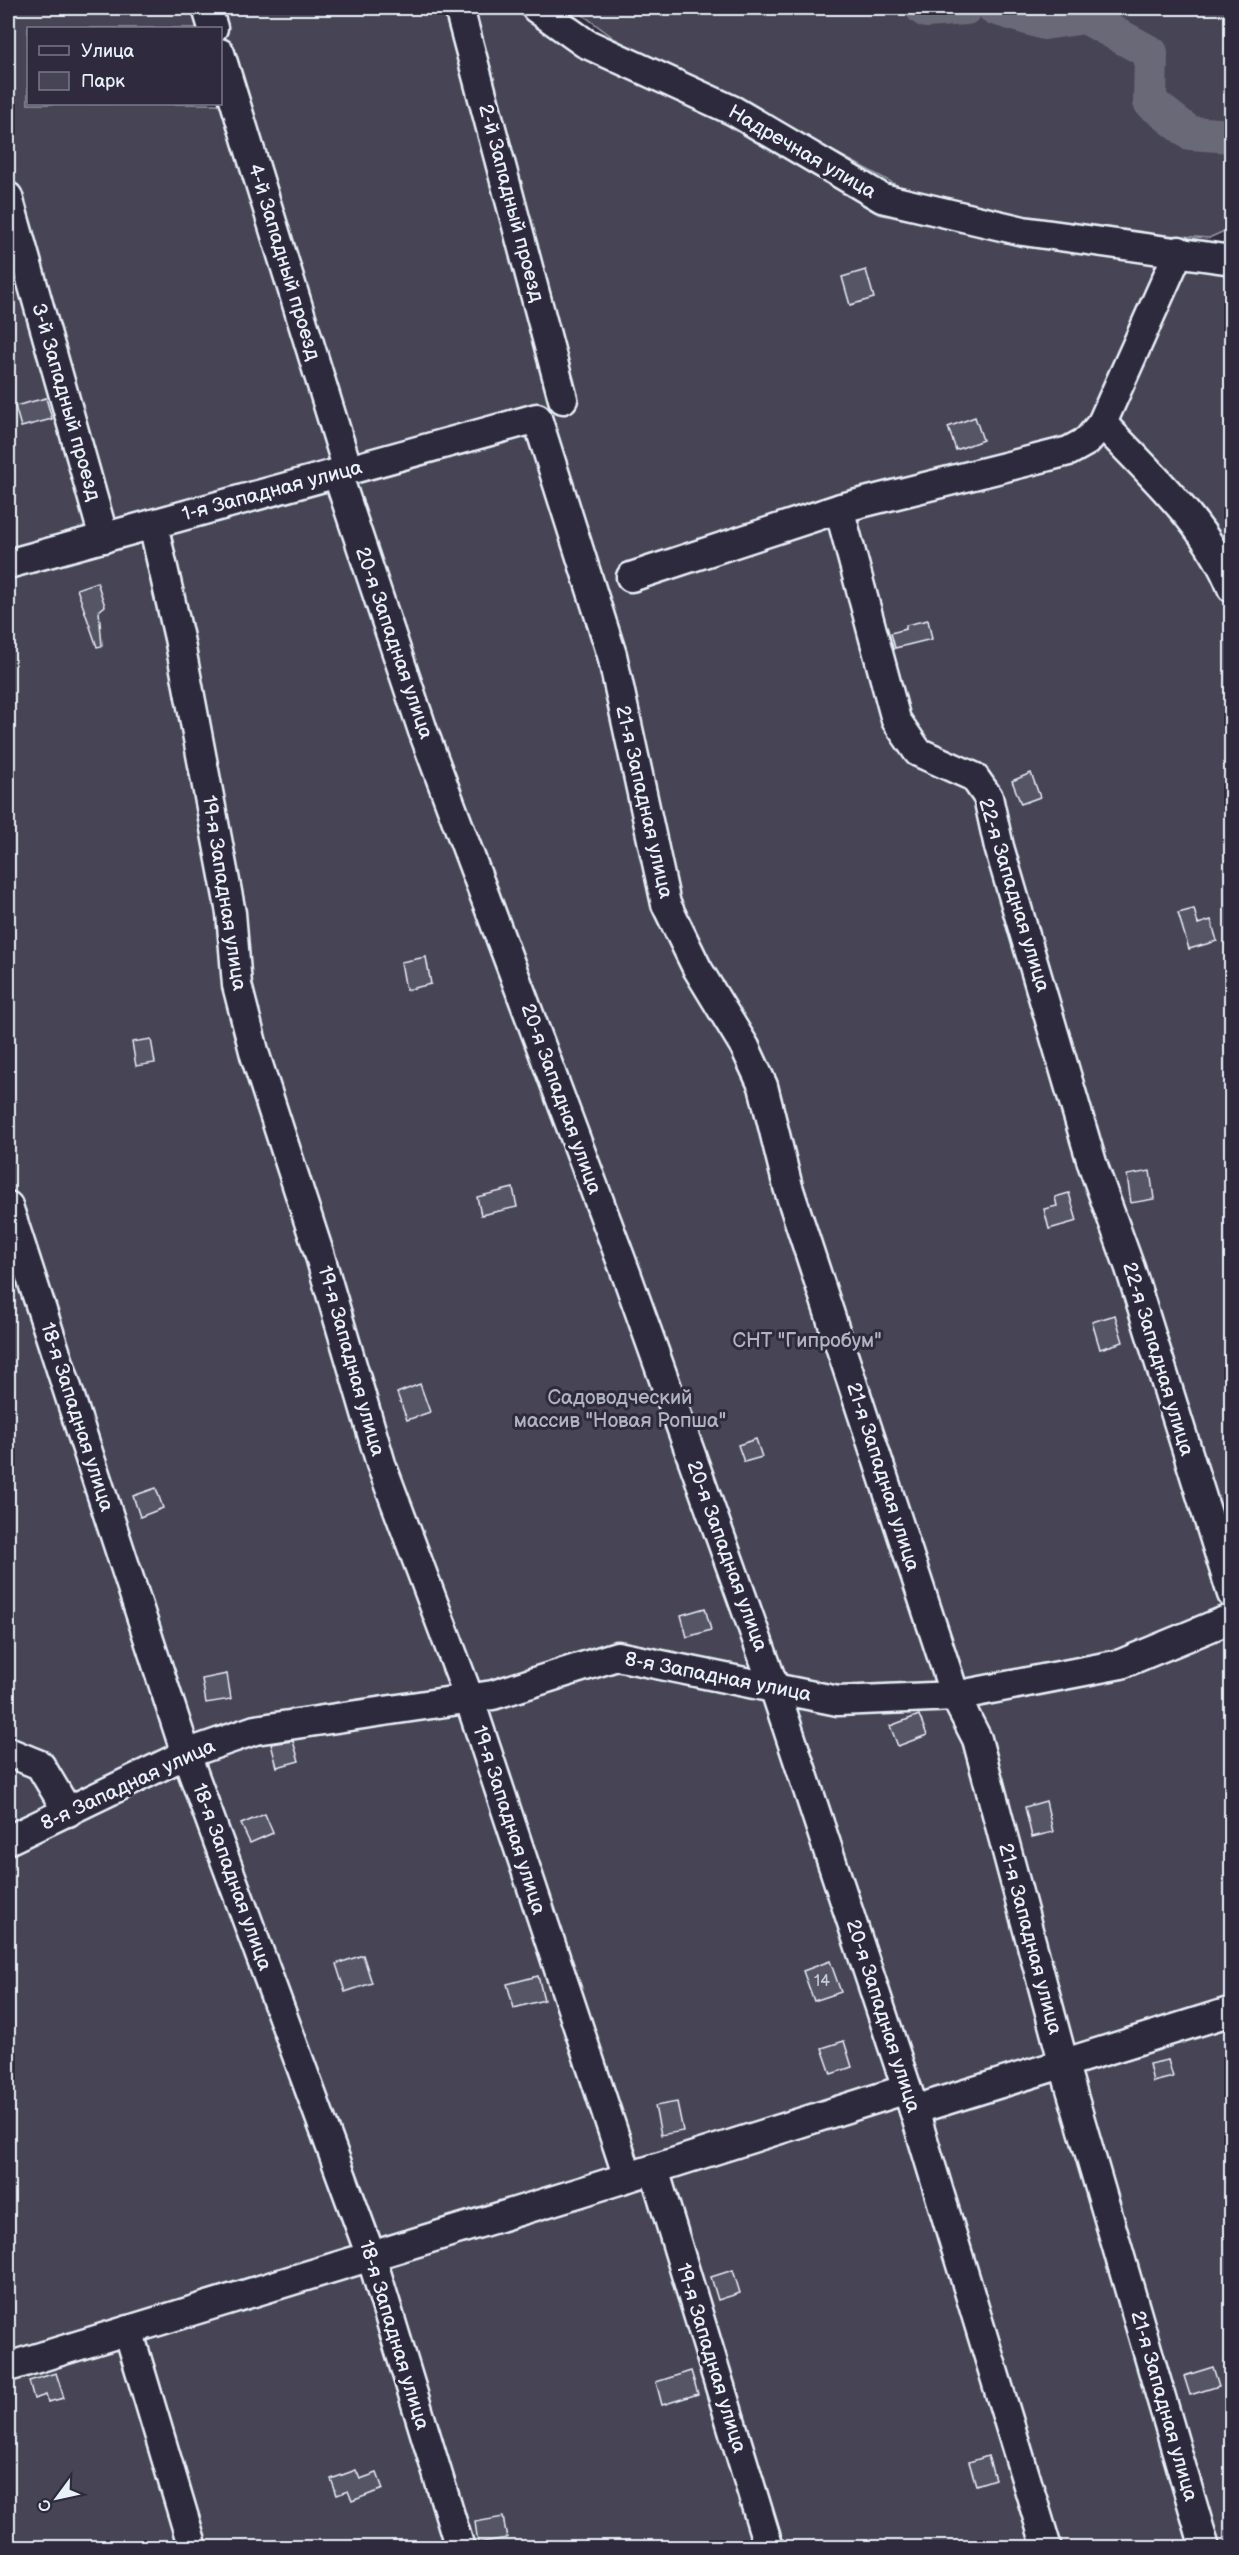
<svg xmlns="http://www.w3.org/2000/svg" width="1239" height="2555" font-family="'Balsamiq Sans',sans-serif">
<rect width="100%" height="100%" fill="#2f2a3d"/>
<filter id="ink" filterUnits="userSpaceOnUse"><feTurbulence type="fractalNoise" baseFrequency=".0167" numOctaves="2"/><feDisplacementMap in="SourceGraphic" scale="12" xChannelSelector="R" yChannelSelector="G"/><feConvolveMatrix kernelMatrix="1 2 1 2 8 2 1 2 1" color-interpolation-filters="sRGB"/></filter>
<g filter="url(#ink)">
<g fill="#464455" stroke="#979aa6" stroke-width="1.5" fill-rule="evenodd">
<path d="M 8,8 L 515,8 L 579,55 L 728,122 L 878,214 L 1020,244 L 1231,271 L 1231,2547 L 8,2548 ZM 28,28 L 220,28 L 220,104 L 28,104 Z"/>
<polygon points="574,8 1231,8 1231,228 1209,238 1112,231 1026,220 904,189 756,110 615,39"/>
</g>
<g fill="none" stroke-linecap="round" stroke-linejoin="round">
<polyline stroke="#9c9fab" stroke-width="6" points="1008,12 1010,8"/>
<g stroke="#696978" stroke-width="34">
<polyline points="922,8 926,11 966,8"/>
<polyline points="994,8 1044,23 1085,17 1151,53 1150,102 1190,133 1232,136"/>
</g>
</g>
<g fill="#575565" stroke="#e8f1f8" stroke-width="1.5">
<polygon points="866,270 874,298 850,305 842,277"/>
<polygon points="46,398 52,419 21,427 15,406"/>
<polygon points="975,417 983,440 956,450 948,427"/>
<polygon points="97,582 105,606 99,611 102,646 97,647 77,589"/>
<polygon points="928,620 932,639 895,648 891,633 906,629 906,625"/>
<polygon points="1031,773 1040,797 1021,804 1012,781"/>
<polygon points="1194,909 1198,924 1211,920 1217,941 1189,949 1178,913"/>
<polygon points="426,957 431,984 406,990 401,962"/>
<polygon points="151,1039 155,1063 136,1066 132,1042"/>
<polygon points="1150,1171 1154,1199 1131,1203 1127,1175"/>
<polygon points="513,1188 517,1207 481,1215 477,1197"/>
<polygon points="1069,1193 1077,1221 1049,1229 1044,1209 1057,1206 1055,1197"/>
<polygon points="1115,1315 1123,1342 1100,1349 1092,1322"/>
<polygon points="420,1384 430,1412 407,1420 397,1393"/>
<polygon points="756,1439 762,1457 744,1462 738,1445"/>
<polygon points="156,1488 163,1508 140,1517 133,1496"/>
<polygon points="705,1608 711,1630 687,1637 681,1615"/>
<polygon points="227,1674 231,1699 206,1703 202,1679"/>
<polygon points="919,1715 927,1735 898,1746 890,1726"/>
<polygon points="293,1741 299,1761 277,1767 271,1744"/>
<polygon points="1046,1801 1053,1832 1032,1837 1025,1807"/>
<polygon points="265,1814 273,1833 250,1843 241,1824"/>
<polygon points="363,1955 372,1983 345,1992 336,1964"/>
<polygon points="830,1961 841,1992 814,2001 803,1971"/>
<polygon points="538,1976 544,2000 514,2008 507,1984"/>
<polygon points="844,2041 852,2067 831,2074 822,2048"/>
<polygon points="1168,2060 1173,2077 1153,2082 1149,2064"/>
<polygon points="677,2102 683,2131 661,2135 655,2106"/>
<polygon points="733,2270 740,2293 718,2300 711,2277"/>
<polygon points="1213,2367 1219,2386 1190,2395 1184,2376"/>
<polygon points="691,2371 698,2394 662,2405 656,2382"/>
<polygon points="56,2373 64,2398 48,2402 46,2395 34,2399 29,2381"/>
<polygon points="988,2456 995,2479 976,2485 969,2462"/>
<polygon points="356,2470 360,2479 377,2473 383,2489 352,2501 348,2491 337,2495 331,2479"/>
<polygon points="503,2517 507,2538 478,2543 475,2522"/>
</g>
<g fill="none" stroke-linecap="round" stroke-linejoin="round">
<g stroke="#e8f1f8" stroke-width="33">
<g id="minor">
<polyline points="207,8 213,28"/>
<polyline points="459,8 563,399"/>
<polyline points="536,8 585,43 734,111 882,198 1023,231 1232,260"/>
<polyline points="220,53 348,470"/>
<polyline points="8,197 104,538"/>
<polyline points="1179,251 1102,423 1087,441 1069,451 841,508 843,523 896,720 918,752 974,777 988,797 999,847 1092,1163 1130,1268 1232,1594"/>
<path d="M 1102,423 C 1147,471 1208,525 1232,588"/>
<polyline points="337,473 423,731 627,1276 774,1687 914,2110 1047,2548"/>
<polyline points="153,524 179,638 231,913 237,985 255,1055 319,1253 381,1464 469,1698 628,2177"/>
<polyline points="8,564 537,418 612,655 666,904 697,968 745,1047 763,1086 788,1187 955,1696 977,1739 1064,2065 1205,2548"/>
<polyline points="631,577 841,508"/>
<polyline points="8,1206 186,1754 371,2256 460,2548"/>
<polyline points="8,1752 40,1765 68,1812"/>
<polyline points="8,1840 186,1754 255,1730 493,1695 617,1656 838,1701 955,1696 1121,1664 1232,1618"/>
<polyline points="914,2110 1232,2011"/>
<polyline points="654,2169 769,2548"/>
<polyline points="128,2330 193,2548"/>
<polyline points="8,2367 581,2192 907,2089"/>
</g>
</g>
<use href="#minor" stroke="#2f2a3d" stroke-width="28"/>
</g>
</g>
<g text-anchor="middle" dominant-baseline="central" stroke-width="6" stroke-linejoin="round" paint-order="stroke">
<g font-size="16" fill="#c4cad3">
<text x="822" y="1981">14</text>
</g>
<g font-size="20" fill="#e8f1f8" stroke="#2f2a3d">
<text transform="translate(802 152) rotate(30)">Надречная улица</text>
<text transform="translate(511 203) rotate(75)">2-й Западный проезд</text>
<text transform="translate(284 262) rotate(73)">4-й Западный проезд</text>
<text transform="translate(66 402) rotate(74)">3-й Западный проезд</text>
<text transform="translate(272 491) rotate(-15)">1-я Западная улица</text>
<text transform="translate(394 643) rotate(71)">20-я Западная улица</text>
<text transform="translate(644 802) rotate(77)">21-я Западная улица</text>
<text transform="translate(224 893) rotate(81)">19-я Западная улица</text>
<text transform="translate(1014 895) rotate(73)">22-я Западная улица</text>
<text transform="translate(561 1099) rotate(70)">20-я Западная улица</text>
<text transform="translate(1158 1359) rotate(73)">22-я Западная улица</text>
<text transform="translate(351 1361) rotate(74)">19-я Западная улица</text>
<text transform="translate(77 1417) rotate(72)">18-я Западная улица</text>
<text transform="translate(883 1477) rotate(72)">21-я Западная улица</text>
<text transform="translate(727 1556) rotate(70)">20-я Западная улица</text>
<text transform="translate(718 1677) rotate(11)">8-я Западная улица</text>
<text transform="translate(128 1785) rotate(-25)">8-я Западная улица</text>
<text transform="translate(509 1820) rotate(72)">19-я Западная улица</text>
<text transform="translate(232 1877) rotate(70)">18-я Западная улица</text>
<text transform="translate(1030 1939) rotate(75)">21-я Западная улица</text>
<text transform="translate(883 2016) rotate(72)">20-я Западная улица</text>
<text transform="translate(394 2335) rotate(73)">18-я Западная улица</text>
<text transform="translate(711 2358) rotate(73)">19-я Западная улица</text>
<text transform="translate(1164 2406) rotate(74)">21-я Западная улица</text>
</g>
<g font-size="20" fill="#afb4bf" stroke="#2f2a3d">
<text x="807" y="1341">СНТ "Гипробум"</text>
<text x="620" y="1398">Садоводческий<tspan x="620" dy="23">массив "Новая Ропша"</tspan></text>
</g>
</g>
<rect width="1239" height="2555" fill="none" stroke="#2f2a3d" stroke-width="30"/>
<rect x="15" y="15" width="1209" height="2525" fill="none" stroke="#e8f1f8" stroke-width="2" filter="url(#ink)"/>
<rect x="27" y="27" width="195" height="78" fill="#2f2a3d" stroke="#797a88" stroke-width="1.5"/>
<rect x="39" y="46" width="30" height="9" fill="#2f2a3d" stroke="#797a88" stroke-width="1.5"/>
<text x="81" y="57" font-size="18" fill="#e8f1f8">Улица</text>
<rect x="39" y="72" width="30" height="18" fill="#464455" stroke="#797a88" stroke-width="1.5"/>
<text x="81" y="87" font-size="18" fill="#e8f1f8">Парк</text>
<g transform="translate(57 2498) rotate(237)" stroke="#2f2a3d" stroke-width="4.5" paint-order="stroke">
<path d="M0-4.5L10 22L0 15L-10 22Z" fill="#e8f1f8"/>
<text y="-9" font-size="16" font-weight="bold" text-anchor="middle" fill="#e8f1f8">С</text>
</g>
</svg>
